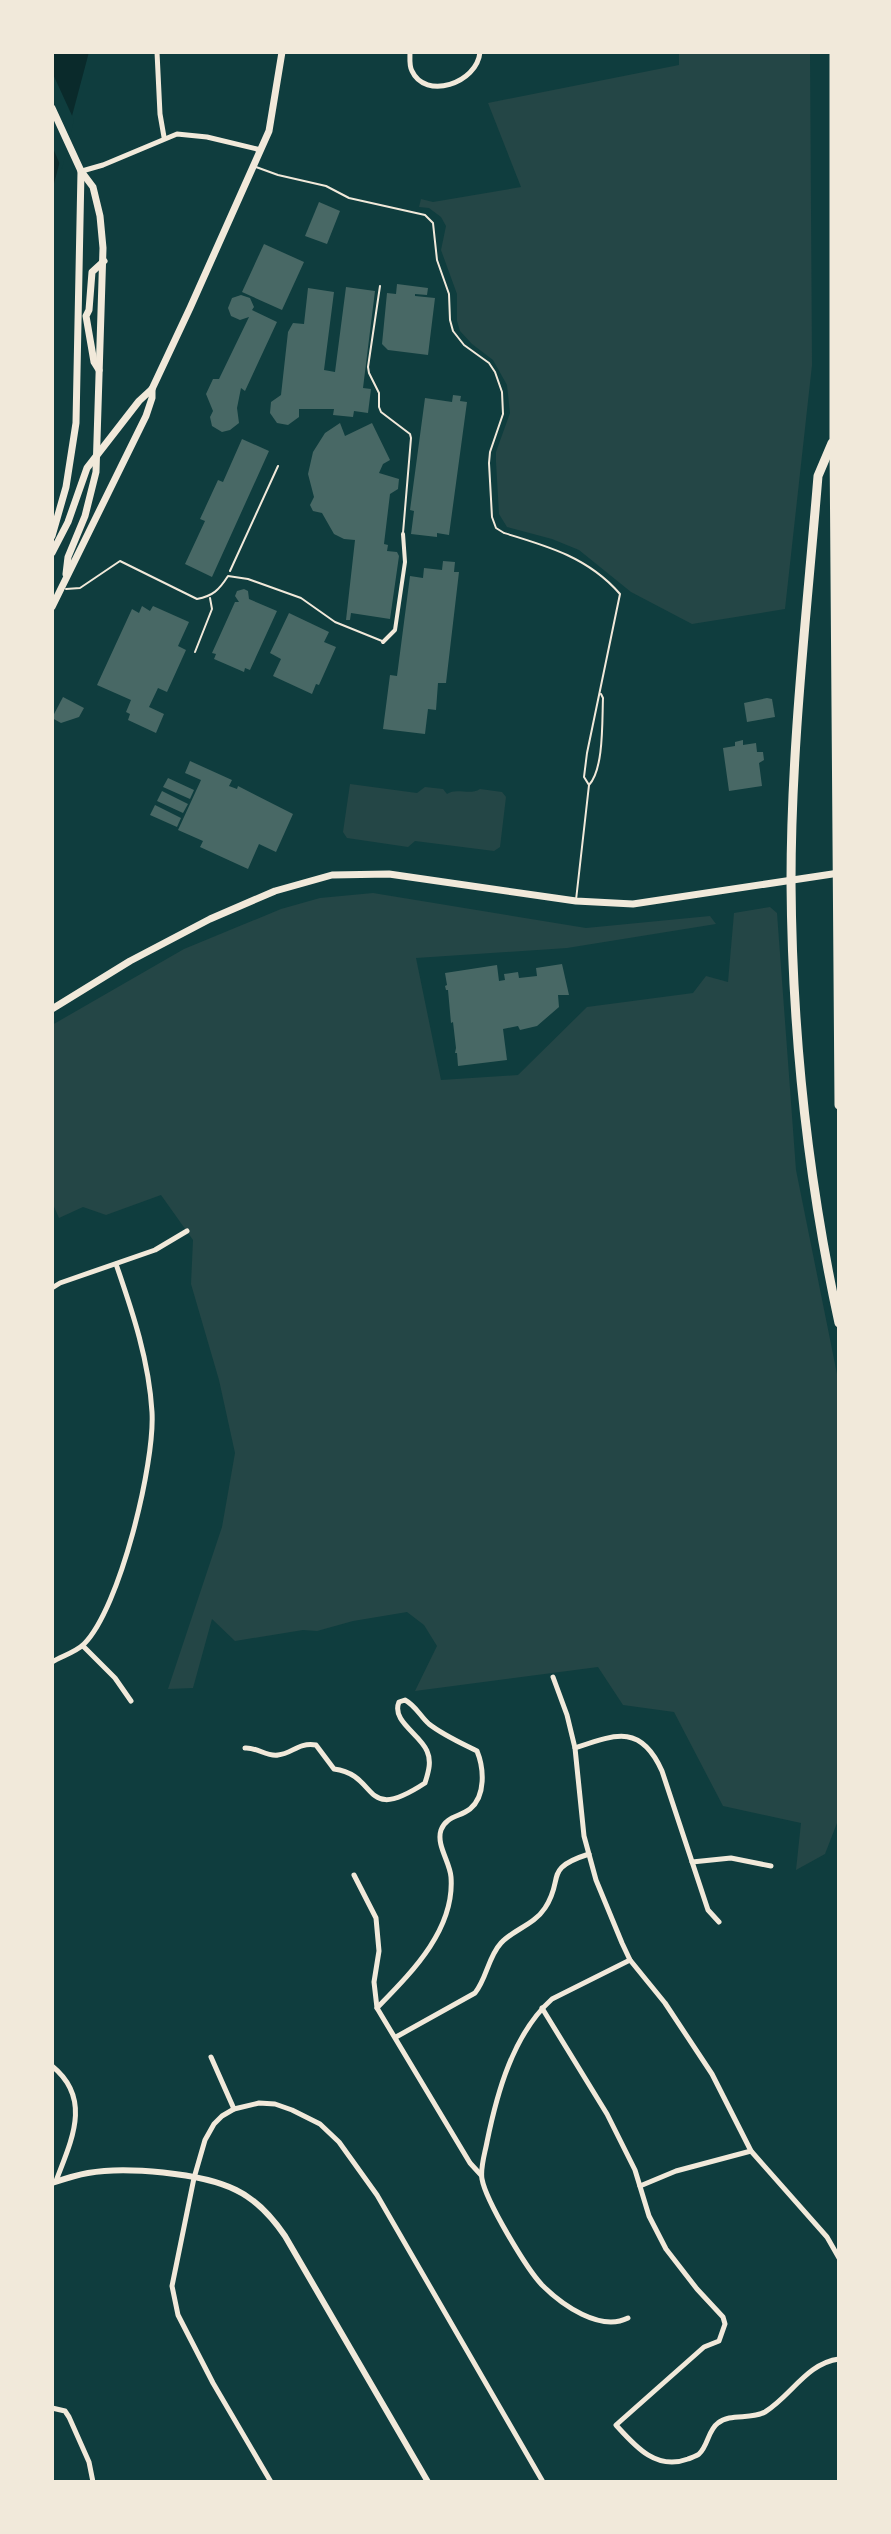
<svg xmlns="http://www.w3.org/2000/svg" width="891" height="2534" font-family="'Archivo Narrow',sans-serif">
<rect width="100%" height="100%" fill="#0f3d3e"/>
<g fill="#244646">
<polygon points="679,52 810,52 812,365 785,609 692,624 631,592 579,550 552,539 507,527 499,514 496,462 496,452 510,413 507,385 493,360 472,344 460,331 457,321 457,294 441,250 446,226 441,217 429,208 419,207 421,199 433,202 521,187 488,103 679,65"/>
<path d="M 350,784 L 417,793 L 425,787 L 443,789 L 447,794 C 457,787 469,796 480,789 L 502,792 L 506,797 L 500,847 L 494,851 L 415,841 L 408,847 L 347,838 L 343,832 Z"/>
<polygon points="373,893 586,928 710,916 716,924 567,948 416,958 441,1080 518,1075 587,1007 693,993 706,976 728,982 734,913 770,907 777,913 796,1170 839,1384 839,1823 837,1823 825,1854 796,1870 801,1823 723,1806 674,1712 623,1705 598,1667 415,1691 437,1646 424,1625 407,1612 353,1621 317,1631 303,1630 235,1641 212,1619 193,1688 168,1689 222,1527 235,1453 219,1380 191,1284 193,1240 161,1195 106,1215 83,1207 59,1218 52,1202 52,1025 184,949 281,909 320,898"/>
</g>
<polygon fill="#0a2a2b" points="52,52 89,52 52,191"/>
<polygon fill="#0f3d3e" points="52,72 74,120 62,169 52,146"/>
<g fill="#486865">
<polygon points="319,202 340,211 327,244 305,236"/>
<polygon points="264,244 304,262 282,310 242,292"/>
<polygon points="397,284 428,288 427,295 415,294 415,296 435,298 428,355 388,350 382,344 387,293 396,294"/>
<polygon points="346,287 375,291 363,388 371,389 368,413 354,411 353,417 333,415 334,409 299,409 299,417 288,425 277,423 270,413 271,402 281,395 288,332 293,323 304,324 308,288 334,292 324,370 335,372"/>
<polygon points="241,295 250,298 254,307 252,310 277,322 245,391 241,388 237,408 239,423 230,430 222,432 212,426 210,417 213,411 206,394 213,379 219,379 249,317 240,320 231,316 228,308 232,298"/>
<polygon points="453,395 461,396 460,401 467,402 449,535 437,533 437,537 411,534 414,511 410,510 425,398 452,402"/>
<polygon points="340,423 345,436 372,423 390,460 383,464 379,473 399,479 398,489 390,494 384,544 388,545 387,551 397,552 399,556 390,619 351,613 350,620 346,620 355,540 344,539 334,534 322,513 313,511 310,505 314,497 308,474 313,452 325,433"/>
<polygon points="242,439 269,451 212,577 185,564 205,521 200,519 218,480 223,482"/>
<polygon points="443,561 455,562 454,572 459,572 446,683 438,683 436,710 428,709 425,734 383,729 390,675 397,676 410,576 423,578 424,568 442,570"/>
<polygon points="244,589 248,591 249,599 277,611 250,670 245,668 244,672 214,659 216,654 212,653 235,602 239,602 235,596 237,591"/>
<polygon points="142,606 150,611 153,606 189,622 178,646 186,650 167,692 158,688 149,707 164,714 156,733 128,720 130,714 126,712 131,700 97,685 132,609 139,613"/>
<polygon points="289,613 329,632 324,642 336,647 319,685 316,684 312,694 273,676 281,659 270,653"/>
<polygon points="63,697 84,708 79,717 61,723 52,718"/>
<polygon points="767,698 772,699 775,717 747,722 744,703"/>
<polygon points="743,740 743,745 756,743 757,752 763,752 764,760 759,763 762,786 729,791 723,748 735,746 735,742"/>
<polygon points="190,761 232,780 229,786 237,789 238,786 293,814 276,852 259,844 248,869 200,847 203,841 178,830 201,780 185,773"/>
<polygon points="168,778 194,790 190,799 163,787"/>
<polygon points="162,791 188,804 183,813 157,801"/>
<polygon points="155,805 181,818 177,827 150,815"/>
<polygon points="562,964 569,995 558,995 559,1007 537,1026 520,1030 518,1026 503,1029 507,1060 458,1066 457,1053 455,1053 456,1048 453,1022 451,1023 448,990 446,990 445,986 447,985 445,973 497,965 499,981 505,980 504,974 518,972 519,978 537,976 536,968"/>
</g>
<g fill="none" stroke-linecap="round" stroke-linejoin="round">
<polyline stroke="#f1e9da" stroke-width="2" points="230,571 278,466"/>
<g stroke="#f1e9da" stroke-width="2">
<path d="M 256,167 L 278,175 L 326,186 L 349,198 L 425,215 L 433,223 L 437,260 L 449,294 L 450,320 L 453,331 L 464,345 L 489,363 L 495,372 L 502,392 L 503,414 L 490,452 L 489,463 L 492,517 L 496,528 L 504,533 C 548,546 589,558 620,594 L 587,753 L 584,777 L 589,785"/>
<polyline points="380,286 368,367 369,373 379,393 379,407 381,412 410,434 411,438 403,533"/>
<path d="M 66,589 L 80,588 L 120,561 L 197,599 C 213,596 219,590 228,576 L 248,579 L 301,598 L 335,622 L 382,641"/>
<polyline points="195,652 212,609 210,598"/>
<path d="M 576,900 L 589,785 C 604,769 602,721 603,698 L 601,694"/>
</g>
<polyline stroke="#f1e9da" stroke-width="4" points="383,642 395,630 405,562 403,534"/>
<g stroke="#f1e9da" stroke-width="5">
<polyline points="157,52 160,114 164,137"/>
<path d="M 410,52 C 410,58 409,66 412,71 C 425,100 477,84 480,52"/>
<polyline points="82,171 103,165 177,134 207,137 261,150"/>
<polyline points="52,1288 60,1283 155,1250 187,1231"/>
<polyline points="83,1646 115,1678 131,1701"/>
<path d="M 52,1662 C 62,1656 76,1652 84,1644 C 120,1608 155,1463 152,1412 C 149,1361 133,1313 116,1264"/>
<polyline points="553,1677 567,1715 575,1748 584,1836 596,1880 622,1943 630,1960 665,2003 712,2074 751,2151 827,2237 839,2258"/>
<path d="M 245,1748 C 257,1747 267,1757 278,1755 C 292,1754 298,1742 316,1745 L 334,1769 C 380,1775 361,1825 425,1783 C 428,1773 432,1762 427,1751 C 420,1734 391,1721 399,1702 L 405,1700 C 416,1706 420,1716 429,1724 C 443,1735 461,1743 477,1751 C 484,1768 486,1796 470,1809 C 460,1817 446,1816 441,1830 C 436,1845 450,1862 451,1877 C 455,1930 411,1973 377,2008"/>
<path d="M 575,1748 C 616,1734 641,1724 662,1771 L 708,1910 L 719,1922"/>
<polyline points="692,1862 731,1858 771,1866"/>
<polyline points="354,1875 376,1918 379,1951 374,1982 377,2008 470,2163 481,2175"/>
<path d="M 542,2008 L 607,2114 L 635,2170 L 649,2216 L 666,2249 L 697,2289 L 723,2317 L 725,2324 L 719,2341 L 704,2347 L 616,2425 C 635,2446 656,2471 688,2459 C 690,2458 697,2456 699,2454 C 708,2446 708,2430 718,2423 C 730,2413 751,2420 765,2412 C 791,2396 807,2363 839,2359"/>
<path d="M 396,2037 L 475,1993 C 487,1978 488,1957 501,1943 C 514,1929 534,1925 545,1908 C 565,1878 542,1869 589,1854"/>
<polyline points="211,2057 234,2109"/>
<path d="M 52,2066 C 93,2099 71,2141 56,2181"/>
<polyline points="640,2186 676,2171 751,2151"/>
<path d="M 628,2318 C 600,2332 562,2305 542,2285 C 526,2268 486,2201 482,2179 C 480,2168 485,2153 487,2142 C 497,2093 513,2034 552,1999 L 630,1960"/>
<polyline points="52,2408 65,2411 69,2417 89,2462 93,2482"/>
<polyline points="271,2482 213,2383 178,2315 172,2286 194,2178 205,2140 214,2124 222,2116 234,2109 259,2103 275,2104 292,2110 320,2124 339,2142 377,2195 543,2482"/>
</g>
<path stroke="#f1e9da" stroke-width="6" d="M 52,2183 C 64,2179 76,2175 88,2173 C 125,2166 202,2173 236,2190 C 257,2200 272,2217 285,2236 L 428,2482"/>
<g stroke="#f1e9da" stroke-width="7">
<polyline points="52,108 81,171 93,187 100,216 103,248 96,472 85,516 68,557 66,574"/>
<polyline points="99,370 94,362 86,316 89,310 92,272 104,261"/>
<polyline points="52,536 66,487 76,423 81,171"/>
<polyline points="52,553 68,522 87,468 139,401 152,389 190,308 269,131 282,52"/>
<polyline points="52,607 146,416 152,398 152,389"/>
<polyline points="52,1009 130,961 210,919 275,891 332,875 389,874 576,901 633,904 839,873"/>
</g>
<g stroke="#f1e9da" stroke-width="9">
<polyline points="834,52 834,440 839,1105"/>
<path d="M 832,443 L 818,476 C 807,611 791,747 791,882 C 792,1028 808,1181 839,1323"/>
</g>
</g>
<rect width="891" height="2534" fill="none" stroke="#f1e9da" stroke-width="108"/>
</svg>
